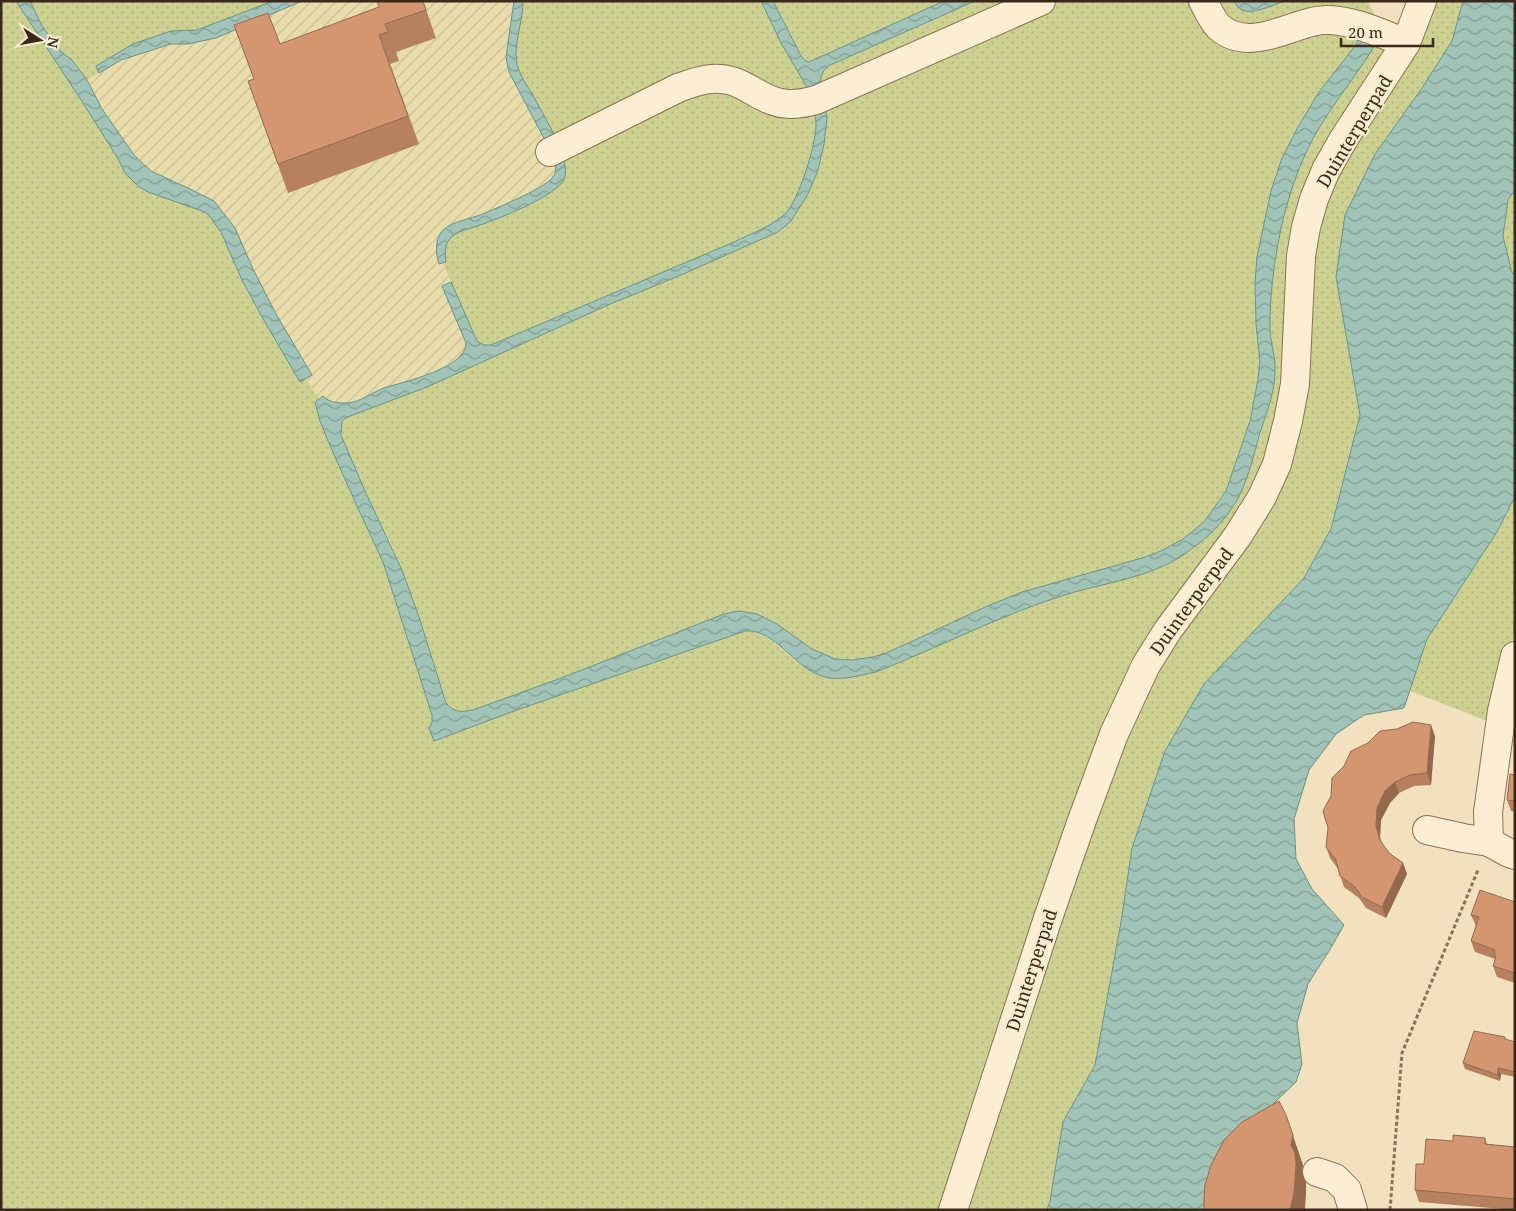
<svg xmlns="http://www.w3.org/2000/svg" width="1516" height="1211" font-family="'Noto Serif',serif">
<defs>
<pattern id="farmland-furrows" width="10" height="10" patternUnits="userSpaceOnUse" patternTransform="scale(1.25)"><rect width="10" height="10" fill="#e9dcab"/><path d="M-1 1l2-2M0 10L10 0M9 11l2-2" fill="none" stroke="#c9bd93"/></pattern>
<pattern id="grass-dots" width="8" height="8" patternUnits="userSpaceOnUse" patternTransform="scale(1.25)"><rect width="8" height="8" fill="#ccd191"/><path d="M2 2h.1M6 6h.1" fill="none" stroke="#b0b37c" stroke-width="1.8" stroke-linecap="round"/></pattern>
<pattern id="water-waves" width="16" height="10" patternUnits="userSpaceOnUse" patternTransform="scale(1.25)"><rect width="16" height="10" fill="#a2c3b8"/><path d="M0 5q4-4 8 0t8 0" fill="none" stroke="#859e95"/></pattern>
</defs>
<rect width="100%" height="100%" fill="#f2e1be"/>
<polygon fill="url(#farmland-furrows)" points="302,1 514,1 511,23 509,72 548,146 554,160 556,168 551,180 540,187 487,213 447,227 437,244 437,255 439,264 443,264 451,282 442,286 466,343 466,348 463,353 452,362 431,374 406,383 385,388 351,403 335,403 328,401 323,396 319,399 306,379 311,375 276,314 253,269 235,228 214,201 190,189 151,171 134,155 102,109 87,80 121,60 171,44 188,44 243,26"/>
<g fill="url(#grass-dots)">
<path d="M 1,1 L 16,1 L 83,103 L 117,157 L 125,173 L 208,214 L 221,232 L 241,278 L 262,317 L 300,382 L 306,379 L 319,399 L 315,402 L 320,421 L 328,441 L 356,504 L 383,562 L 432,715 L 431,726 L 434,741 L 514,711 L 745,631 L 757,632 L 771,640 L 798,663 L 849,678 L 876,672 C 940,647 1002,614 1068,594 C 1107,582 1149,578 1183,555 C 1209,538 1233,514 1244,485 C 1251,468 1255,450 1261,433 C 1266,414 1275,392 1275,372 C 1276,358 1271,345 1270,331 C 1269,292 1277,236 1289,198 C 1297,171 1309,143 1324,120 C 1341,93 1361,69 1377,42 L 1388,45 L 1337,137 L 1288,383 L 1256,494 L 1161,625 L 945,1210 L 1,1210 Z"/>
<polygon points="30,1 273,1 197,30 185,31 97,66 99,73 87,80 71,59 61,52 42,26"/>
<path d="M 523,1 L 761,1 L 781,43 L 808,89 L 820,77 L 824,70 L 828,66 L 975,1 L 1023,1 L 801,97 L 732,74 L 558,141 C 550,127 542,112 534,97 C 526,83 516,72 516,55 C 516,37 523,19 523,1 Z"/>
<polygon points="773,1 944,1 809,62 806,61 801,56"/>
<path d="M 1057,1 L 1195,1 L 1216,33 L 1307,30 L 1360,37 L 1355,46 L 1319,92 L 1298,127 L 1282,158 L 1271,191 L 1257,257 L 1255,283 L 1256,324 L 1260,361 L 1258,379 L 1250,421 L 1226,491 L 1204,522 L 1183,539 L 1161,551 L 1142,558 L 1022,592 L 983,608 L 917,639 L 886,653 L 873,657 L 852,660 L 835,659 L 812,649 L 777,624 L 757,614 L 739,611 L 724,614 L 564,677 L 473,710 C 461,712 454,713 446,703 C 432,659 419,615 403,572 C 391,541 374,512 361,481 C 355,466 334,432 345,418 L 427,387 L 608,305 L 681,275 L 778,232 L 791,221 L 808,194 L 818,170 L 824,144 L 827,118 L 824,104 Z"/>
<path d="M 1211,1 L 1234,1 C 1236,4 1239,9 1242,10 C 1251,15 1275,5 1284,1 L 1368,1 L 1374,15 L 1371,23 L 1237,29 Z"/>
<polygon points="1436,1 1463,1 1452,41 1422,88 1336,277 1360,415 1331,529 1304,578 1204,684 1132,848 1121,922 1095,1065 1063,1122 1050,1202 1047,1210 961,1210 1054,923 1153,669 1269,500 1320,201 1425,32 1432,17"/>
<path d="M 701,87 L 814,108 C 815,114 816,121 816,127 C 815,147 799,200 785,214 C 771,227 750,234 734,242 L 491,345 L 483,345 L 477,341 L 443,264 L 446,262 C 445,255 444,246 449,240 C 456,231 470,229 480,225 C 498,219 557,196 564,179 C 567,171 565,164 562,156 Z"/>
<polygon points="1515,190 1515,275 1512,273 1503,236 1508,200"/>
<polygon points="1515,496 1515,631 1490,722 1410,691 1427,639 1497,532"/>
</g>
<g fill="url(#water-waves)" stroke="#689286">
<polygon points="16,1 30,1 42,26 61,52 71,59 87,80 102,109 134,155 151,171 190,189 214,201 235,228 253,269 276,314 312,375 300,382 262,317 241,278 221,232 208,214 202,211 148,192 138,186 125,173 117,157 83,103"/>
<polygon points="273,1 302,1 216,38 188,44 171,44 121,60 99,73 96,66 133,44 171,31 197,30"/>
<path d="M 514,1 L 523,1 C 523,19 516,37 516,55 C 516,72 526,83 534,97 C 542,112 550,127 558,141 L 548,146 L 509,72 L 506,57 Z"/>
<path d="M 761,1 L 773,1 L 801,56 L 806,61 L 809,62 L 944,1 L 975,1 L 828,66 C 822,72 820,76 821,84 L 808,89 L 781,43 Z"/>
<path d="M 1234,1 L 1284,1 C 1275,5 1251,15 1242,10 C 1239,9 1236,4 1234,1 Z"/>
<polygon points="1463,1 1515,1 1515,190 1508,200 1503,236 1512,273 1515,275 1515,496 1497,532 1427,639 1404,708 1364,715 1336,734 1309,770 1294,819 1296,859 1312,889 1344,925 1329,951 1308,984 1297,1023 1302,1064 1296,1082 1253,1123 1205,1210 1047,1210 1050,1201 1063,1122 1095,1065 1121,922 1132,848 1165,751 1204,684 1304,578 1331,529 1360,415 1336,277 1345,215 1375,154 1422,88 1452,41"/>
<path d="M 1360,37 L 1377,42 C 1361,69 1341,93 1324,120 C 1309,143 1297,171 1289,198 C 1277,236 1269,292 1270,331 C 1271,345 1276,358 1275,372 C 1275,392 1266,414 1260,433 C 1255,450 1251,468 1244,485 C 1233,514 1209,538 1183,555 C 1149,578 1107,582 1068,594 C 1002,614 940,647 876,672 C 861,675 845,680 830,678 C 799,673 784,641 757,632 C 754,631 749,631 745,631 L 514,711 L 434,741 L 429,728 L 432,722 L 432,715 L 383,562 L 356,504 L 328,441 L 320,421 L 315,402 L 323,396 C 330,403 338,403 348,403 C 360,402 373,392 384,388 C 403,382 467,368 466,343 L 442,286 L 451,282 L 477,341 L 483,345 L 491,345 L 734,242 C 750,234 771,227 785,214 C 799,200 815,147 816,127 C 816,121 815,114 814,108 L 824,104 L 827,118 L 824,144 L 818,170 L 808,194 L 791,221 L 778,232 L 681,275 L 608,305 L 427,387 L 345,418 L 342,422 L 341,435 L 365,491 L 402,570 L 419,617 L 446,703 C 454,713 461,712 473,710 L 564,677 L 724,614 L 739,611 L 757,614 L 777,624 L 812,649 L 835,659 L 852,660 L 873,657 L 886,653 L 917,639 L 983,608 L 1022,592 L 1142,558 L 1161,551 L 1183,539 L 1204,522 L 1226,491 L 1250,421 L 1258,379 L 1260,361 L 1256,324 L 1255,283 L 1257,257 L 1271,191 L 1282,158 L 1298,127 L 1319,92 L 1355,46 Z"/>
<path d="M 562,156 C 565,164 567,171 564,179 C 557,196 498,219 480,225 C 470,229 455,231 449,240 C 444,246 445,255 446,262 L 439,264 C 436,255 435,243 440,234 C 446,223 466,220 477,216 C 491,211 545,188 552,178 C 557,172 556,167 554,160 Z"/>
</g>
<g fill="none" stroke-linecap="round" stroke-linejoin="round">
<g stroke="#8d7055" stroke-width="30">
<g id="minor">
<path d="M 1203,1 C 1208,10 1212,20 1219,27 C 1240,46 1269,36 1292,28 C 1302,25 1314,20 1325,20 C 1351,19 1382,34 1406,43"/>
<path d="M 550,152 L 678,88 C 695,82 713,75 732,81 C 742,84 751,90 760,95 C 780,106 794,106 816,100 L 1041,1"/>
<polyline points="1515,656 1502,711 1488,812 1489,842 1509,853 1515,855"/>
<polyline points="1427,830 1463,838 1489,842"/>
<polyline points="1317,1172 1335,1178 1347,1190 1353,1210"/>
<polyline points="953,1210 1047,921 1081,823 1114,734 1146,665 1168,630 1237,537 1262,497 1277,464 1288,421 1295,384 1301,256 1306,227 1314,199 1326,170 1343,140 1406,43 1422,1"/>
</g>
</g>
<polyline stroke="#8d7055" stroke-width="3" stroke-dasharray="4 2.5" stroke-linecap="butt" points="1390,1210 1402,1053 1478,870"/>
<use href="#minor" stroke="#fceed2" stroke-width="28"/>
</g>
<g fill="#b68160">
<polygon points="423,1 436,38 396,52 399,61 390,64 419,144 288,193 248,81 254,79 234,25 280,44 379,7"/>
<polygon points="1435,736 1431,785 1414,786 1399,793 1390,803 1381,820 1380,837 1381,841 1389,853 1403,863 1407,874 1386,918 1366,908 1359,898 1344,887 1338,869 1330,858 1326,847"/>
<polygon points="1515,775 1515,812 1511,811 1507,800"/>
<polygon points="1515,902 1515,983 1497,977 1493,966 1495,959 1475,952 1471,941 1476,926 1471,915"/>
<polygon points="1515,1042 1515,1077 1501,1074 1500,1081 1465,1069 1463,1063"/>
<polygon points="1485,1138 1487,1144 1515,1147 1515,1210 1419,1202 1415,1190 1424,1164 1453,1141"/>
</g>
<g fill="#94694e">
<polygon points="1431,725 1435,736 1431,785 1427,773"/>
<polygon points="1395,782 1399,793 1390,803 1381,820 1380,837 1384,851 1376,826 1377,808 1385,791"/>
<polygon points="1403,863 1407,874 1386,918 1382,907"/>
<polygon points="1498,1068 1501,1074 1500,1081 1498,1075"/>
<polygon points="1286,1115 1303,1165 1302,1172 1306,1183 1306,1193 1305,1210 1290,1210 1291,1145"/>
</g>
<g fill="#d49670" stroke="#94694e">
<polygon points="377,1 423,1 426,10 385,24 388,32 379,35 408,116 278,164 248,81 254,79 234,25 268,13 280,44 379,7"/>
<polygon points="1413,722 1431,725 1427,773 1410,775 1395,782 1385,791 1377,808 1376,826 1380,840 1389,853 1403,863 1382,907 1362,897 1355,887 1340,876 1336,860 1326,847 1328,828 1323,811 1331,796 1332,778 1344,766 1351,751 1368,743 1380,731 1397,729"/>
<polygon points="1510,774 1515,775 1515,801 1507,800"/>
<polygon points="1480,890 1515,902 1515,973 1493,966 1496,956 1494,955 1495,950 1471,941 1479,917 1471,915"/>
<polygon points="1474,1031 1505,1037 1505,1039 1515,1042 1515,1072 1498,1068 1498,1075 1463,1063"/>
<polygon points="1279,1101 1286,1115 1293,1135 1291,1145 1295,1153 1296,1164 1294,1193 1290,1210 1204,1210 1204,1199 1205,1185 1211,1165 1224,1140 1242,1122"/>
<polygon points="1453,1135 1485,1138 1485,1144 1515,1147 1515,1199 1415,1190 1416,1164 1424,1164 1426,1139 1453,1141"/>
</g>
<g text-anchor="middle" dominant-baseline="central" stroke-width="4" stroke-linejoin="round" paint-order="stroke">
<g font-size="18" fill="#3a291b" stroke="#f9ebce">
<text transform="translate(1354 131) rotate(-59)">Duinterperpad</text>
<text transform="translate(1191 601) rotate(-54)">Duinterperpad</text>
<text transform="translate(1031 970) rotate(-72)">Duinterperpad</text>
</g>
</g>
<rect width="1516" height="1211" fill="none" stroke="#3a291b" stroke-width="5"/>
<g transform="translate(40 40) rotate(101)" stroke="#f9ebce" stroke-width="4" paint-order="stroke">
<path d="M0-4L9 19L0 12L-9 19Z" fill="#3a291b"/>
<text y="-8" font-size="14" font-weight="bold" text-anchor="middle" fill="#3a291b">N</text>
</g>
<path d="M1341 38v8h92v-8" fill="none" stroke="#3a291b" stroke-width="2.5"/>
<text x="1348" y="38" font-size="15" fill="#3a291b" stroke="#f9ebce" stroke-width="4" paint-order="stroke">20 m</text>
</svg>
